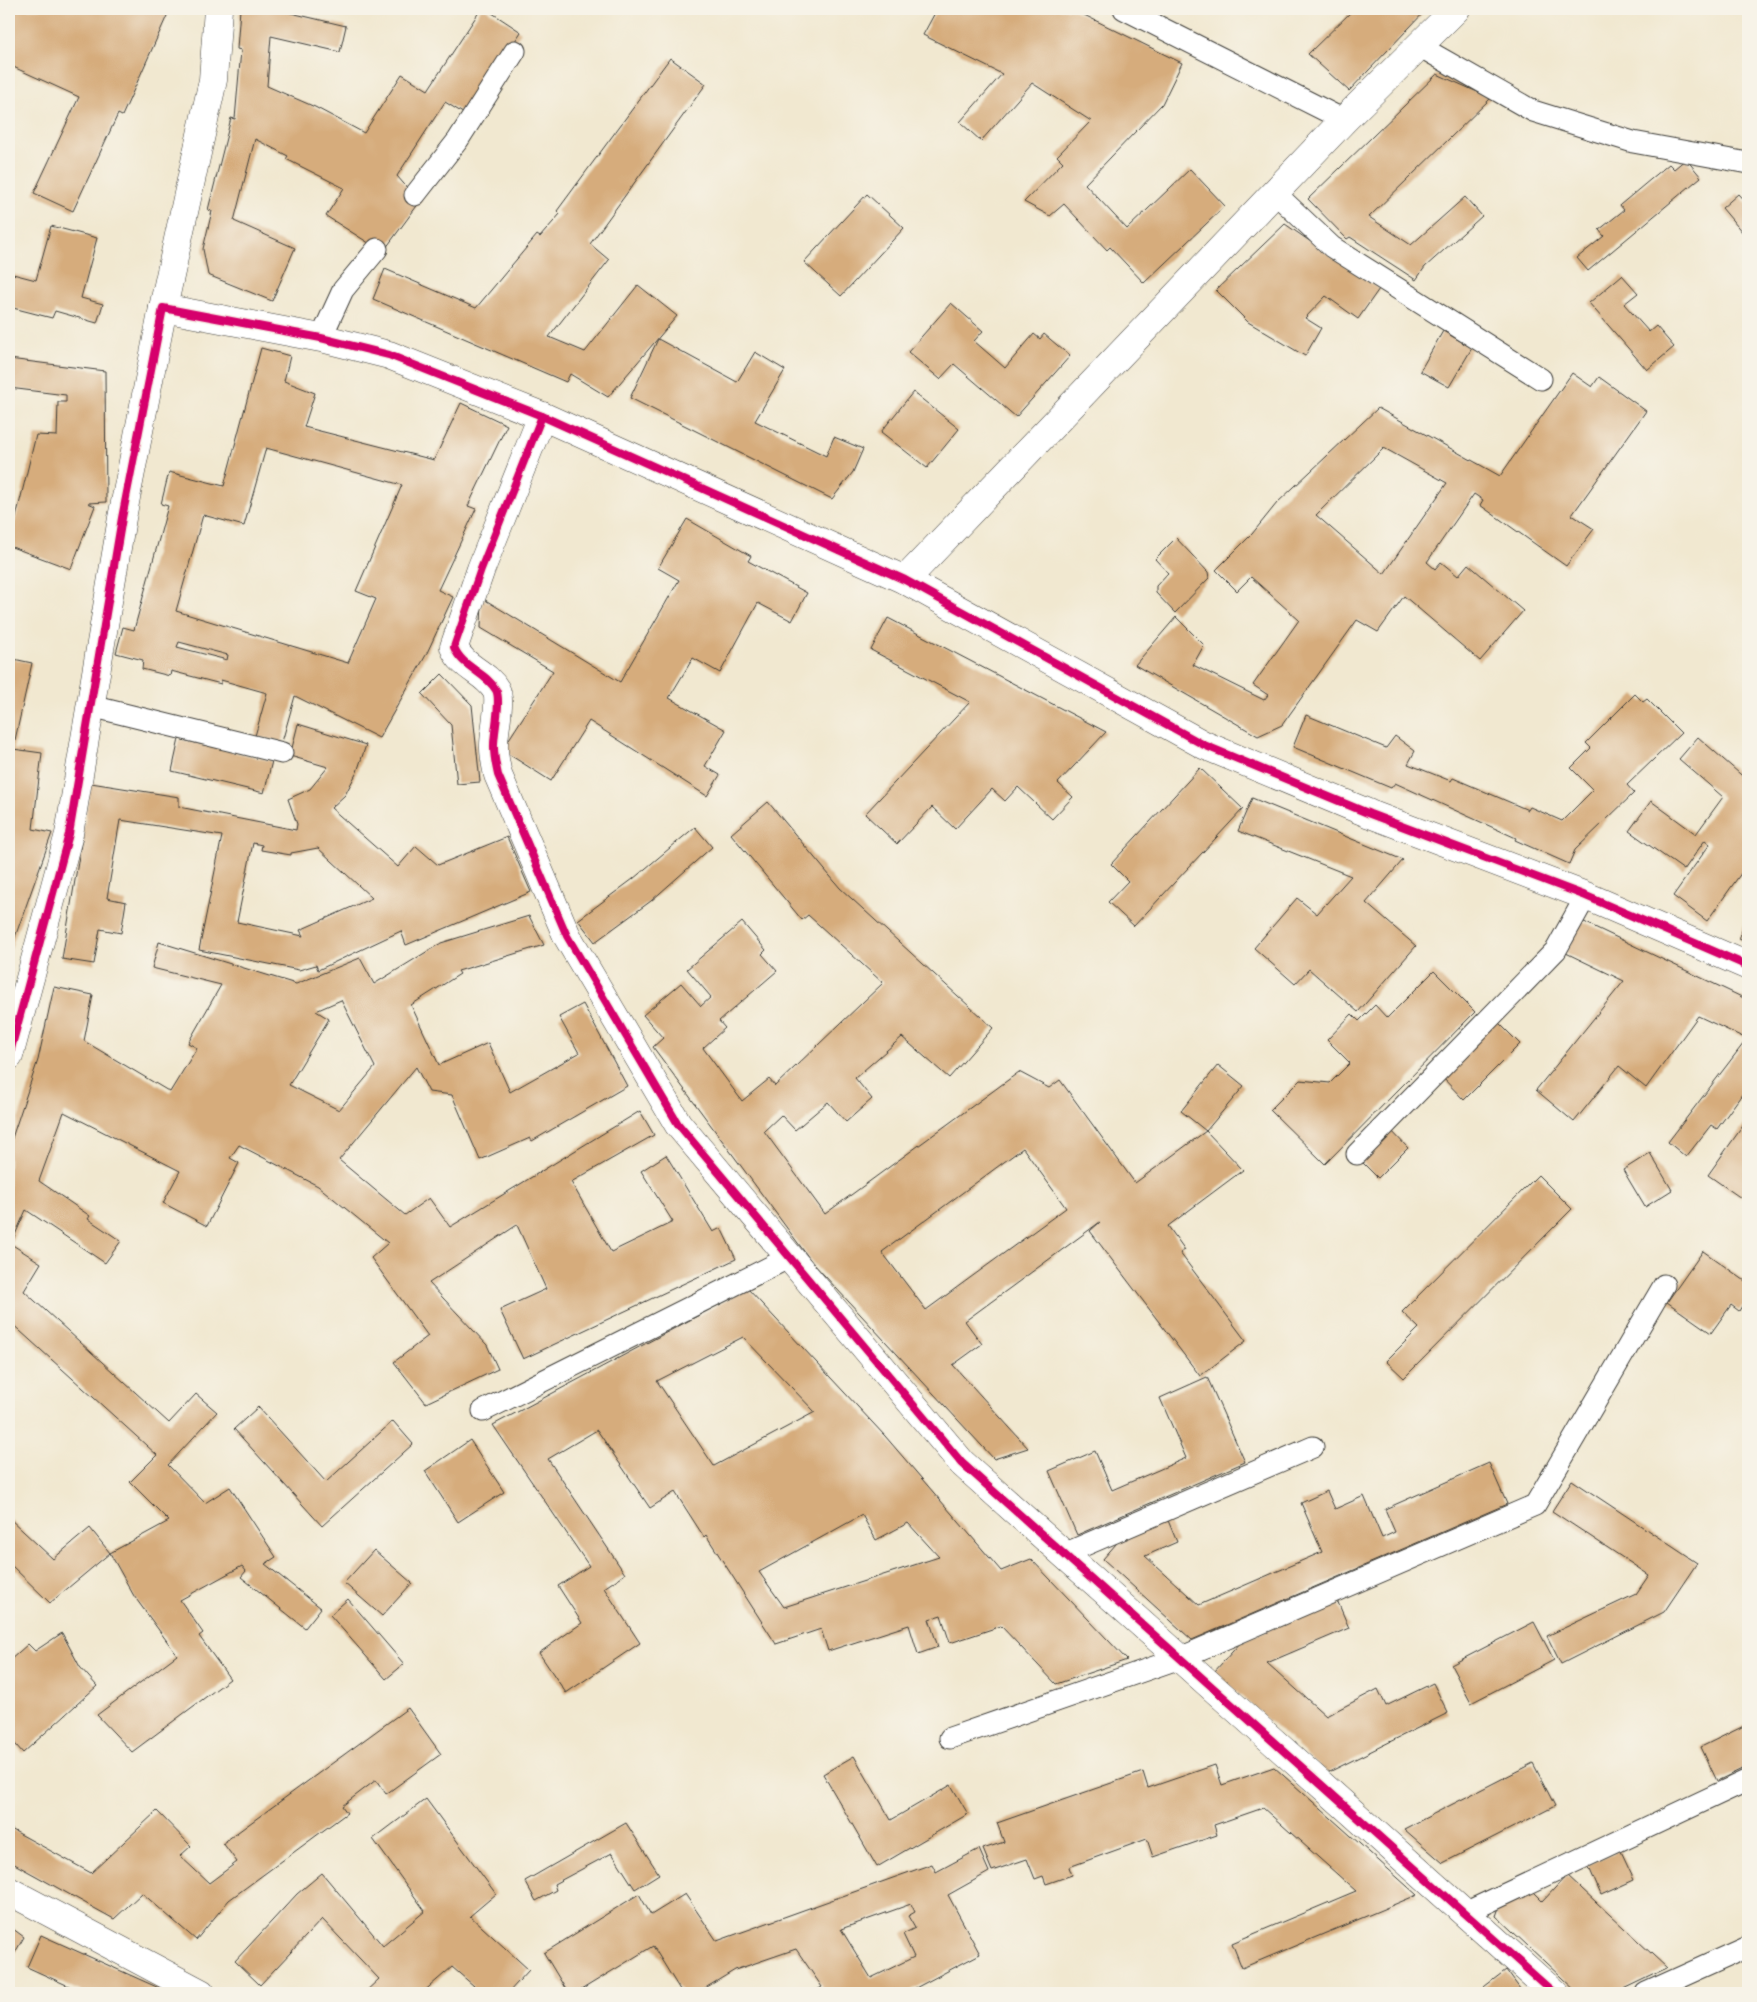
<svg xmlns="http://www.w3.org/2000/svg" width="1757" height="2002" font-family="'Libre Bodoni',serif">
<rect width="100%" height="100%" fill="#f7f3e8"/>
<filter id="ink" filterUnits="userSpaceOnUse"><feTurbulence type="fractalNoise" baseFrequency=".02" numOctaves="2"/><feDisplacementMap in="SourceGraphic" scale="10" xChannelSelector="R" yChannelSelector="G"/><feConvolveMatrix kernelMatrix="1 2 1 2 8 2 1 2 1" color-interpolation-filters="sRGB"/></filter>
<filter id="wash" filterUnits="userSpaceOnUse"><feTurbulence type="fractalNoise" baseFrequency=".0096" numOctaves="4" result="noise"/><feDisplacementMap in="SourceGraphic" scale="20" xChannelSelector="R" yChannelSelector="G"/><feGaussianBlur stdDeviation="1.12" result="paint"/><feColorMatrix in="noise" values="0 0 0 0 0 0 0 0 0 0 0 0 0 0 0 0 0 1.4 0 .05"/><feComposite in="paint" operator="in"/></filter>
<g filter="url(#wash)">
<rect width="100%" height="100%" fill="#f1e8d0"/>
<g id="blocks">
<g fill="#d6ac7b" fill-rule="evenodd">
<polygon points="9,9 170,9 122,116 118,114 73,211 34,193 79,97 9,65"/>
<polygon points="240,9 274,9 346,26 340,52 271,36 267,86 315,107 364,133 402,74 428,90 481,9 486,9 521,32 466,115 445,102 397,176 410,191 422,199 383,252 326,216 344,188 286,159 288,156 255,139 234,221 295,248 272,301 208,275 203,249 212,211 208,210 231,118 235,119 241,50 237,49"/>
<polygon points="937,9 1072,9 1182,63 1162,104 1085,184 1127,229 1190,169 1225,206 1144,283 1110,247 1107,250 1064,204 1050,216 1024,202 1063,162 1057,156 1091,121 1032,83 981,141 960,122 1002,74 923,35"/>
<polygon points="1354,9 1427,9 1349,91 1308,54"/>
<polygon points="670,58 706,84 590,244 609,260 549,337 585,352 638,285 677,316 608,397 570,374 566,382 373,299 385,269 476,308 537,235 540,237 560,214 557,211"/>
<polygon points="1437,74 1491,98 1369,217 1411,245 1465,197 1482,216 1425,267 1416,280 1350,237 1347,239 1308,199"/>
<polygon points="1686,159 1701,177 1588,271 1577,258 1604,236 1599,230 1624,210 1620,205 1669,164 1674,169"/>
<polygon points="867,194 904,228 841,296 804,262"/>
<polygon points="1738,194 1748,205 1748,239 1722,208"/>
<polygon points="1285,224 1379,289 1358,319 1326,296 1305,318 1321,328 1305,356 1248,322 1216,290"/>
<polygon points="51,226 97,238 81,298 103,304 97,323 55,311 52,318 9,307 9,273 36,280"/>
<polygon points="1622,275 1638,293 1624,304 1649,332 1656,326 1674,347 1647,370 1589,303"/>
<polygon points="951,303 983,331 974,341 1005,368 1034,334 1040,339 1044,334 1070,356 1016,417 954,364 940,379 908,352"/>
<polygon points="1443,331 1472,348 1449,387 1420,371"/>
<polygon points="658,339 737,382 755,352 785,370 755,421 826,456 834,437 863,449 853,472 832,499 630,398"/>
<path d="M 261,348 L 290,356 L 284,381 L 315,393 L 304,427 L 434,460 L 461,403 L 507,425 L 468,506 L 476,509 L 438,590 L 453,597 L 426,655 L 379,738 L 295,696 L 282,742 L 255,736 L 267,693 L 221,680 L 221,684 L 171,671 L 170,676 L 142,669 L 143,660 L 116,653 L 123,627 L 134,630 L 168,506 L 161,504 L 169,472 L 224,486 ZM 266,448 L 402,485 L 356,591 L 376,599 L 348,663 L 176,611 L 203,515 L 244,526 ZM 179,642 L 228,655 L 227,660 L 177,647 Z"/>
<polygon points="9,359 105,371 106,502 88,503 95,506 71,569 9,546 36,435 57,436 58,402 66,402 66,395 9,388"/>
<path d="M 1572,373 L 1592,387 L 1599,377 L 1646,411 L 1572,515 L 1594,529 L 1566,566 L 1480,505 L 1483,500 L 1474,494 L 1427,562 L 1435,569 L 1441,562 L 1458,576 L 1468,564 L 1523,611 L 1480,661 L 1404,596 L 1378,632 L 1357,620 L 1282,725 L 1258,736 L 1135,665 L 1176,617 L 1204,645 L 1193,665 L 1264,700 L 1268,695 L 1253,685 L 1299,620 L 1251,577 L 1237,591 L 1216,570 L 1252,534 L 1277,503 L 1378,408 L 1500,476 ZM 1384,448 L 1447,483 L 1384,574 L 1316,515 Z"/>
<polygon points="913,392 959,429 927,468 881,432"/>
<polygon points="687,519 751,556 748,561 807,593 792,621 758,603 720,673 693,658 669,698 726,730 705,766 720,775 707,796 589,721 551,781 502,750 553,671 481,628 482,598 620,682 679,580 658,568"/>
<polygon points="1176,538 1208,572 1209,578 1175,613 1156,593 1156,586 1168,573 1155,559"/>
<polygon points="888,618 1106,732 1058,783 1073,797 1052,819 1018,787 1005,801 992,789 955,829 932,807 897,844 865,814 970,702 871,650"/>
<polygon points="9,658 32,663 13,749 42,753 33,829 52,833 9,954"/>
<polygon points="442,674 472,705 480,782 457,784 451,725 422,694"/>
<polygon points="1635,694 1643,702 1647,699 1681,733 1627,785 1634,793 1575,850 1569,864 1515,840 1516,838 1395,783 1391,788 1293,747 1306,715 1386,748 1395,736 1415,751 1408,764 1451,781 1453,778 1528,810 1530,807 1562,821 1593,790 1571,768 1591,748 1586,743"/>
<path d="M 298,724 L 366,745 L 357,772 L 345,795 L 331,808 L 398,867 L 416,846 L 438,865 L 507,837 L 531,892 L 406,945 L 401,931 L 318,970 L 316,965 L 299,970 L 199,950 L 222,836 L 120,820 L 107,898 L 126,902 L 121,933 L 100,929 L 94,964 L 62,959 L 91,783 L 179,797 L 179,807 L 296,830 L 297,824 L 288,799 L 310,789 L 328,767 L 290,756 ZM 253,843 L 262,845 L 261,850 L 291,855 L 291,853 L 318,848 L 372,898 L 300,930 L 303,936 L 237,922 Z"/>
<polygon points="1698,737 1748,781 1748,856 1744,863 1747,865 1707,921 1673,896 1710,844 1705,840 1684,870 1629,831 1651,801 1696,834 1723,797 1679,759"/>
<polygon points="179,739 272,761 264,793 172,771"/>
<polygon points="1200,768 1243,809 1134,926 1108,902 1128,881 1111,864"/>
<polygon points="1252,798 1403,860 1366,903 1416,946 1358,1012 1309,969 1295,984 1254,948 1297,898 1317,914 1351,876 1238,831"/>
<path d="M 768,802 L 840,888 L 993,1028 L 949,1078 L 902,1037 L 855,1078 L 872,1099 L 846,1122 L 828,1102 L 795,1130 L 781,1115 L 764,1131 L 825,1214 L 1019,1072 L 1049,1088 L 1060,1080 L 1135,1183 L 1206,1131 L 1243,1170 L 1168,1226 L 1185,1250 L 1180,1253 L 1246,1341 L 1200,1376 L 1090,1231 L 1100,1222 L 965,1321 L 982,1344 L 953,1365 L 1028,1448 L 994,1459 L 812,1262 L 653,1047 L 663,1038 L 643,1015 L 681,983 L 701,1006 L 711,997 L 687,969 L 742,922 L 766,950 L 762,954 L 777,971 L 719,1021 L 725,1028 L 703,1048 L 742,1101 L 769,1079 L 775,1086 L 883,983 L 808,915 L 802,920 L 731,834 ZM 1023,1148 L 1066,1208 L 926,1310 L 882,1252 Z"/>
<polygon points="695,827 712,847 651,901 595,942 578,920 633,879"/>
<polygon points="1748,914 1748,943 1739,939"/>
<path d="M 529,916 L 544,945 L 458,971 L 460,974 L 411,1005 L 439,1065 L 488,1043 L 510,1092 L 579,1053 L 559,1017 L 583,1004 L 627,1086 L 532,1141 L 530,1138 L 480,1160 L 452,1095 L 429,1092 L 416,1067 L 339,1160 L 405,1215 L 429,1198 L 450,1227 L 640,1111 L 654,1135 L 571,1182 L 611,1252 L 673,1222 L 641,1171 L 666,1155 L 713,1232 L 721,1228 L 736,1259 L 523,1359 L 500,1310 L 546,1289 L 517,1225 L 429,1283 L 487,1345 L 498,1369 L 426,1403 L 394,1362 L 428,1336 L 371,1258 L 388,1243 L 318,1186 L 239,1145 L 230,1158 L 239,1163 L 207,1226 L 163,1203 L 180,1171 L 64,1112 L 39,1181 L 90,1216 L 88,1219 L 121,1241 L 105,1263 L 26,1210 L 11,1244 L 41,1263 L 24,1291 L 169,1423 L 196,1394 L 217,1412 L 168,1465 L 205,1503 L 230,1487 L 276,1557 L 265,1564 L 321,1608 L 305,1628 L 241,1577 L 246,1571 L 242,1566 L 180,1600 L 203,1633 L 199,1636 L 230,1679 L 132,1752 L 97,1715 L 177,1655 L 134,1596 L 110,1553 L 169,1521 L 130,1482 L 157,1455 L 9,1321 L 9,1147 L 38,1060 L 54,987 L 93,995 L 84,1041 L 170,1092 L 197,1048 L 188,1043 L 221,985 L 152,968 L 159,942 L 296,984 L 360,958 L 374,984 L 441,943 ZM 341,1000 L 375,1067 L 339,1110 L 289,1085 L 329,1019 L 316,1011 Z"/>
<polygon points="1582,921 1748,1000 1748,1086 1717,1129 1711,1125 1686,1157 1668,1142 1747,1039 1698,1016 1646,1088 1619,1066 1574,1122 1536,1090 1624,981 1566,953"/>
<polygon points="1434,971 1475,1012 1325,1164 1270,1110 1300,1080 1330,1083 1350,1063 1327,1040 1352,1014 1359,1021 1375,1005 1387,1018"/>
<polygon points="1495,1019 1520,1044 1464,1100 1440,1075"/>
<polygon points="1218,1065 1244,1086 1206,1131 1181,1111"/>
<polygon points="1745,1123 1748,1125 1748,1187 1741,1198 1708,1175"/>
<polygon points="1388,1127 1408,1148 1378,1178 1357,1157"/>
<polygon points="1650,1153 1672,1190 1645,1207 1623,1170"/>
<polygon points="1538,1175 1572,1209 1404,1378 1386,1361 1419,1328 1402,1312"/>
<polygon points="1703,1251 1748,1283 1748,1310 1742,1306 1739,1311 1731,1305 1711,1333 1667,1302"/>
<path d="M 748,1289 L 885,1436 L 1001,1571 L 1031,1559 L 1127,1660 L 1056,1684 L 1001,1626 L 950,1643 L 941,1615 L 929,1619 L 938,1647 L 918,1654 L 909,1625 L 828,1651 L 821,1629 L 776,1644 L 706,1535 L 704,1537 L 675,1492 L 650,1508 L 597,1430 L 548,1459 L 625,1574 L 604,1588 L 640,1643 L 566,1693 L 539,1653 L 582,1623 L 558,1586 L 589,1566 L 493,1425 ZM 743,1337 L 815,1412 L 714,1466 L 657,1381 ZM 862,1515 L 876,1540 L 908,1523 L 939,1557 L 784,1607 L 759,1572 Z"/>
<polygon points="1207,1377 1245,1462 1077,1535 1049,1471 1095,1451 1112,1490 1186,1458 1160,1398"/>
<polygon points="258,1407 326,1482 393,1421 413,1444 322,1526 234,1429"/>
<polygon points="470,1440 504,1492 458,1522 425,1471"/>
<polygon points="1489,1463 1507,1504 1192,1640 1103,1559 1123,1536 1167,1518 1177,1542 1145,1556 1199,1605 1322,1552 1301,1503 1327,1491 1335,1509 1364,1496 1382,1538 1395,1532 1385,1509"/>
<polygon points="1572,1480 1697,1563 1664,1612 1561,1664 1547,1636 1636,1594 1649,1575 1552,1511"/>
<polygon points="9,1518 53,1559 90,1528 110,1553 50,1603 9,1563"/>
<polygon points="374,1550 412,1583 382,1616 344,1583"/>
<polygon points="348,1599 404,1664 386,1679 330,1615"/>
<polygon points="1337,1600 1349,1628 1267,1663 1326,1716 1378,1689 1386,1706 1433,1683 1448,1713 1327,1773 1214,1672 1242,1641"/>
<polygon points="1534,1622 1554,1660 1471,1703 1451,1665"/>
<polygon points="62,1633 80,1667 97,1686 23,1753 9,1737 9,1661 28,1644 35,1651"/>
<polygon points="408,1708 441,1754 386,1794 376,1780 342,1806 347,1813 229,1900 196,1940 142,1893 114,1919 9,1861 9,1828 91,1873 157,1811 191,1846 180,1856 209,1883 237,1862 223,1843"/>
<polygon points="1748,1724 1748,1766 1717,1781 1701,1747"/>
<polygon points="854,1756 891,1820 951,1785 968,1814 877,1867 823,1774"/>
<polygon points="1533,1763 1555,1806 1443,1863 1404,1829"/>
<polygon points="1215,1765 1222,1785 1274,1767 1417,1895 1242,1968 1232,1943 1356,1891 1263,1808 1214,1825 1217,1835 1153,1857 1147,1839 1069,1867 1072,1875 1046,1884 1043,1876 1035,1879 1027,1859 992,1871 983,1849 1004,1842 997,1823 1143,1772 1148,1788"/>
<polygon points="426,1799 496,1894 470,1916 529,1970 508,1993 468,1993 474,1986 452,1967 422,1993 364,1993 379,1979 322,1919 260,1985 235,1961 297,1894 322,1873 383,1946 425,1911 373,1839"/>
<polygon points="626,1823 659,1874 635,1889 612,1853 554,1884 556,1890 536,1901 525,1881"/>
<path d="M 979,1849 L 989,1872 L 948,1895 L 980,1954 L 906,1993 L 812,1993 L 822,1987 L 796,1949 L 735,1970 L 697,1993 L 682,1993 L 653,1946 L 576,1993 L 568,1993 L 544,1953 L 639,1894 L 651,1915 L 685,1894 L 717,1941 L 932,1864 L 936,1872 ZM 911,1904 L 915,1912 L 908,1916 L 915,1928 L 903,1934 L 914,1957 L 871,1978 L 841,1929 Z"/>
<polygon points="1620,1850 1634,1880 1601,1895 1588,1865"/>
<polygon points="1567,1875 1667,1968 1615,1993 1578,1993 1496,1916 1500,1905 1532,1890 1543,1901"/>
<polygon points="9,1926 24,1937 9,1963"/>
<polygon points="41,1935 170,1993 84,1993 27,1967"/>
<polygon points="1506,1970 1523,1993 1476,1993"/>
</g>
</g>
</g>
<g filter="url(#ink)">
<use href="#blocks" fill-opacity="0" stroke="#3c3b37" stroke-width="1"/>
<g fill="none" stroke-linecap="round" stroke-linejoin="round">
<g stroke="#3c3b37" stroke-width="23">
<g id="lane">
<polyline points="1124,9 1344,120"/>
<polyline points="1419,46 1533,111 1633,142 1748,163"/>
<polyline points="1276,194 1332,247 1541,379"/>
<polyline points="415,195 458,140 515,51"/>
<polyline points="321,338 343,290 377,249"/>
<polyline points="91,706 282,753"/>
<polyline points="1357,1154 1556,950 1586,896"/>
<polyline points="483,1411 790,1257"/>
<polyline points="1064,1554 1313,1447"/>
<polyline points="950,1738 1180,1658 1535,1505 1664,1285"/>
<polyline points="1465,1913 1748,1780"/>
<polyline points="1646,1993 1748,1947"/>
</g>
</g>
<g stroke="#3c3b37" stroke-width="29">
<g id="street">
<polyline points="163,308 213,80 218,9"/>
<path d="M 542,416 L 481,569 L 454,647 C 462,668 486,672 496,690 C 502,701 493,734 494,748 C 494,757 496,766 498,775 L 567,936 L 678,1124 L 962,1463 L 1554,1993"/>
<polyline points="905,580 1344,120 1456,9"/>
<polyline points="9,1891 201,1993"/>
</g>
</g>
<g stroke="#3c3b37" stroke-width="29">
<polyline id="secondary" points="9,1056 69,834 122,518 163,308 321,338 389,355 542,416 905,580 1204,745 1370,814 1586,896 1748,966"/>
</g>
<use href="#lane" stroke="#fff" stroke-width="21"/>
<use href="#street" stroke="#fff" stroke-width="28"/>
<use href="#secondary" stroke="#fff" stroke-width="28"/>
<g stroke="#f7f3e8" stroke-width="11">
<g id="cycleway">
<path d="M 542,416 L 481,569 L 454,647 C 462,668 486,672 496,690 C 502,701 493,734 494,748 C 494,757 496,766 498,775 L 567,936 L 678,1124 L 962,1463 L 1554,1993"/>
<polyline points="9,1056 69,834 122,518 163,308 321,338 389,355 542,416 905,580 1204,745 1370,814 1586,896 1748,966"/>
</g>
</g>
<use href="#cycleway" stroke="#d6006c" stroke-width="8"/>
</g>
</g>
<rect width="1757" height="2002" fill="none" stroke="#f7f3e8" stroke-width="30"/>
</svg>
